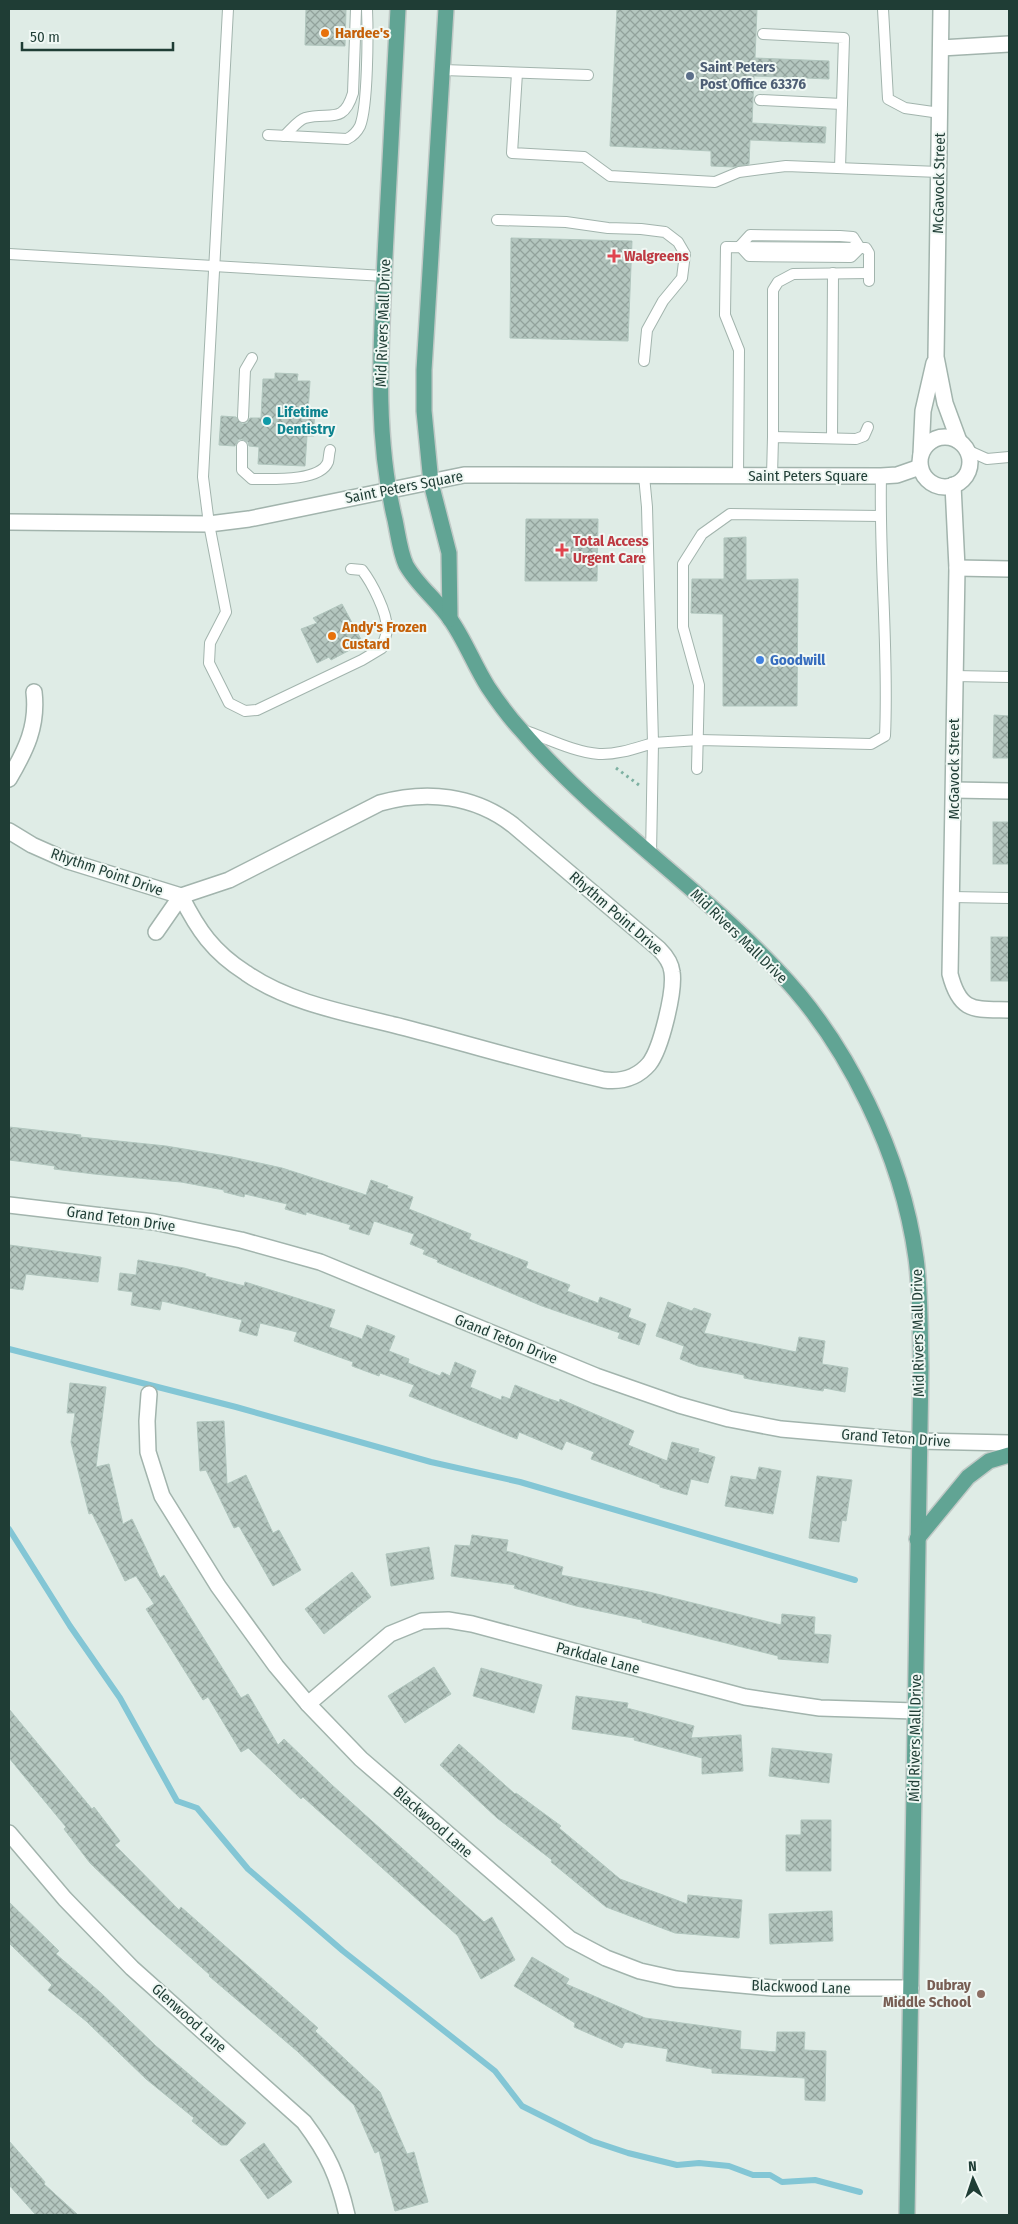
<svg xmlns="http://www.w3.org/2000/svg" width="1018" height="2224" font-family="'Fira Sans Condensed',sans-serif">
<defs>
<pattern id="building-cross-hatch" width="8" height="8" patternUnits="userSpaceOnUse" patternTransform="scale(1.25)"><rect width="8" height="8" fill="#b4c6bf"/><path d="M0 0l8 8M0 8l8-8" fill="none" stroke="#92a29c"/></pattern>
</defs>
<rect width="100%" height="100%" fill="#dfece6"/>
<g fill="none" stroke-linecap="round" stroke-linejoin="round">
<g stroke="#83c6d5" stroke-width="6">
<polyline points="9,1349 236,1407 431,1462 520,1482 855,1580"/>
<polyline points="9,1529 70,1626 120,1698 177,1801 197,1808 248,1869 343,1951 495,2071 522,2106 592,2141 628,2153 677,2165 699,2163 729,2166 753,2175 770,2175 782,2182 815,2180 860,2192"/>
</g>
</g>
<g fill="url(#building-cross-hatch)" stroke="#b1c6be">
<polygon points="306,9 346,9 345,46 305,45"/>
<polygon points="617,9 757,9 755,58 829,61 829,79 754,76 752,123 826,127 825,143 750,140 749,164 734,167 711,166 711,151 610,146"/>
<polygon points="511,238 632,241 628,341 510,338"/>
<polygon points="275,373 298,374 297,381 310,381 308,412 315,412 314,424 314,436 307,436 305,466 258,464 259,447 249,446 248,442 242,439 238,440 235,446 219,445 221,416 236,417 242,424 247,423 250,418 261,418 263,379 275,379"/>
<polygon points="526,519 598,519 597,581 525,581"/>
<polygon points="746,537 746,580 798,579 797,706 723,706 723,614 691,613 692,579 724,579 724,538"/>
<polygon points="342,604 363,643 331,660 329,657 317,663 301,629 317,623 313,618"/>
<polygon points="994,715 1009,716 1009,758 993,758"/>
<rect x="993" y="822" width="16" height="42"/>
<rect x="991" y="937" width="18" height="44"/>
<polygon points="9,1127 81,1135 80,1137 166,1146 232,1157 282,1168 366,1195 371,1180 388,1186 387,1188 413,1197 409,1209 471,1234 469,1239 528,1262 526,1268 570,1285 567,1291 598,1303 600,1297 631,1309 628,1317 646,1324 639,1345 618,1338 620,1333 542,1306 437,1262 438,1260 423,1254 425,1250 410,1244 414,1234 374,1221 369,1235 349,1229 351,1225 306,1212 306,1215 285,1209 287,1204 245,1194 244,1197 224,1192 224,1190 181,1182 94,1174 54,1169 55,1166 9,1160"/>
<polygon points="9,1245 101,1257 98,1282 26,1274 23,1290 9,1288"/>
<polygon points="138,1260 184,1268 206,1274 205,1276 244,1286 245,1282 335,1310 329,1327 362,1339 367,1325 395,1336 389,1351 409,1359 408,1363 440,1376 442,1372 450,1376 455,1362 476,1371 470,1387 501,1400 502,1396 510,1399 515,1385 547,1398 559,1402 560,1399 634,1431 628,1445 667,1461 672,1442 699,1449 698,1452 715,1457 708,1483 691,1479 687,1495 660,1487 660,1485 591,1459 594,1452 566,1441 562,1450 519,1432 517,1439 409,1396 414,1385 380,1373 379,1376 352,1366 353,1362 294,1341 297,1332 260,1323 257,1336 239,1331 242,1320 162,1301 160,1310 131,1305 133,1292 118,1290 120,1273 136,1275"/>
<polygon points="668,1302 692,1311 694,1308 711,1314 704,1333 796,1352 799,1337 825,1341 822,1364 848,1368 845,1392 824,1388 823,1391 759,1381 744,1378 744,1375 698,1366 680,1359 684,1346 656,1336"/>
<polygon points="70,1383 106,1387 96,1467 109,1464 123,1524 132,1519 160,1578 164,1575 241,1698 248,1694 278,1745 284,1739 332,1785 484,1922 492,1917 515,1960 481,1979 458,1936 303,1797 301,1799 248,1748 241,1752 208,1697 203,1700 146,1609 154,1604 136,1576 125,1581 92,1513 89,1514 71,1442 75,1413 67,1413"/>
<polygon points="224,1421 227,1484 246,1475 273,1533 279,1530 301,1570 273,1586 239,1526 234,1528 206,1470 200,1471 197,1422"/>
<polygon points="759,1467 781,1471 773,1514 725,1506 731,1476 756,1480"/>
<polygon points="817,1476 852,1480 846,1521 842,1520 839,1542 809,1538"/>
<polygon points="472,1535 508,1540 506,1551 563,1567 561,1575 649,1592 781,1625 782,1614 815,1617 814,1634 831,1635 828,1663 778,1659 778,1656 642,1622 642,1620 576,1606 514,1588 515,1585 451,1576 455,1545 470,1546"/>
<polygon points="429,1547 434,1579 391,1586 386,1554"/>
<polygon points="352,1572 371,1597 324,1634 305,1609"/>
<polygon points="434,1667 451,1694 405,1723 388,1696"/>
<polygon points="481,1668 542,1685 534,1713 473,1696"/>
<polygon points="576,1696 628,1703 627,1708 694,1726 691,1738 741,1735 743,1771 702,1774 702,1758 634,1740 635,1738 572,1729"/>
<polygon points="9,1709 92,1809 94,1807 120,1841 115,1845 179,1910 181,1907 318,2028 315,2031 380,2092 407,2154 414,2152 428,2202 395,2211 379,2151 375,2153 354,2105 297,2051 209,1976 210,1975 153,1924 90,1863 64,1829 66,1827 9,1758"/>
<polygon points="459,1744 515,1794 516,1793 561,1826 559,1828 620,1879 687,1904 688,1895 742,1900 739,1938 675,1933 606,1907 551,1862 552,1860 497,1818 440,1765"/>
<polygon points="772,1748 832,1754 829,1783 769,1776"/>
<polygon points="801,1820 831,1820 831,1871 786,1871 786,1835 801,1835"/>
<polygon points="9,1902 59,1951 56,1954 101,1993 156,2046 246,2123 227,2145 221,2145 192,2121 194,2118 146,2079 86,2021 48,1990 52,1985 9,1943"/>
<polygon points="832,1911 833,1941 770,1944 769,1914"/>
<polygon points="532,1957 569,1979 566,1984 645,2018 741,2031 740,2049 776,2052 777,2032 805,2032 804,2050 826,2051 825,2101 805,2100 805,2078 712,2073 712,2069 666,2061 668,2049 625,2042 622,2048 574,2027 575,2023 514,1986"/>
<polygon points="9,2141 45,2182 44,2184 78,2215 36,2215 9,2185"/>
<polygon points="264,2143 292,2182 268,2199 240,2160"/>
</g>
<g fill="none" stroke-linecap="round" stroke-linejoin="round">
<g stroke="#a2b4ad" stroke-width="12">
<g id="service">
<path d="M 228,9 L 203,477 L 209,524 L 226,612 L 210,643 L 209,663 L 229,703 L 245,711 L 257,710 L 362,660 L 382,648 C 383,642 387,635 387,629 C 387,612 372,583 362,570 L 351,569"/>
<polyline points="883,9 888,99 905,108 940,113"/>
<polyline points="763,34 844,38 840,168"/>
<polyline points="443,70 588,75"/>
<polyline points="517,73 512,153 584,157 610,176 715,182 739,172 786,166 939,172"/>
<polyline points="760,100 842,104"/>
<path d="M 268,135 L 347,139 C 353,136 357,132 360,126 C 368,106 368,33 367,9"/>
<path d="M 284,136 C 290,131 298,120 305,118 C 329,111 343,126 353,93 L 356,9"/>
<polyline points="497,220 566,222 608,228 641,229 665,232 678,242 685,254 682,278 663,301 647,330 644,361"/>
<polyline points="740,246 750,235 840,236 853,237 860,248"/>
<polyline points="740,246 749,256 851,257 860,248"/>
<polyline points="9,254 384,276"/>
<polyline points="243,417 245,370 252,358"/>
<polyline points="773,437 773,290 778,282 793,274 869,273"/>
<polyline points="832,438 833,273"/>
<path d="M 242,446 L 242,470 L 252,479 C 270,479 320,482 328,462 C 329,458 329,453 330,450"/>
<polyline points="967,450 987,459 1009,457"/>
<path d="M 644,476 L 647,507 L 653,743 L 699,740 L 871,744 L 885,736 C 889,650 879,563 881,476"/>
<polyline points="738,476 739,350 725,315 726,247 866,248 869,253 869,281"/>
<polyline points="772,476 773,437 856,439 864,436 868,427"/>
<polyline points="954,676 1009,677"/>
<path d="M 523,730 C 547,738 573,752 599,754 C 617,755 636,748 653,743 L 651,855"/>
<polyline points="697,769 699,685 683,627 683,564 702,534 730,514 880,516"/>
<polyline points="951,897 1009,898"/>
</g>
</g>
<g stroke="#a2b4ad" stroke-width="18">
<g id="minor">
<polyline points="941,9 936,357 945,403 959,441"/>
<polyline points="941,48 1009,44"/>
<circle cx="945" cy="462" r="25"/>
<polyline points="921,454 923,411 934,363"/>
<path d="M 953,485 L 957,568 L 950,974 C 960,1013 974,1009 1009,1010"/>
<polyline points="9,522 209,524 249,519 464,475 881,476 897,475 920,467"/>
<polyline points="957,568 1009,569"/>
<path d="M 9,779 C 26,750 38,726 34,692"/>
<polyline points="954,790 1009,791"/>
<path d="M 9,831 L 32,845 L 68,861 L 181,896 L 229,880 L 380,803 C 427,790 474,795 513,825 L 659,949 C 665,955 671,962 672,972 C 675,991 661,1049 649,1064 C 637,1078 621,1082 604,1080 C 538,1065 472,1045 406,1028 C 353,1014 292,1005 246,973 C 213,952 198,930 181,896"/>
<polyline points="156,932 181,896"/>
<polyline points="9,1205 154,1222 241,1240 320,1262 596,1376 679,1405 729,1419 781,1429 919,1441"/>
<polyline points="149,1394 147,1421 148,1452 162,1496 218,1586 276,1666 308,1704 361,1759 570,1939 606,1958 640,1971 676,1979 773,1988 911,1988"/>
<polyline points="308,1704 390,1634 422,1621 448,1620 472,1624 745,1697 820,1708 915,1711"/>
<path d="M 9,1833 L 65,1899 L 132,1968 L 304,2122 C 328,2154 338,2176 347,2215"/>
</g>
</g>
<g stroke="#a2b4ad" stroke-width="18">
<polyline id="tertiary" points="919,1441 1009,1443"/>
</g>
<g stroke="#c0c9c6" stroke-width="18">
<g id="primary">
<path d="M 398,9 C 394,91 389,174 385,257 C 381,345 374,433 395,520 C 398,534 400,552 406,565 C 417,585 437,600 450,619 C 465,640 474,665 488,687 C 498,702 509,717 521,730 C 597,819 696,884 776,969 C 848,1043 902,1156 916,1258 C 921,1294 920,1331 921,1367 L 907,2215"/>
<polyline points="446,9 424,370 424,411 431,483 449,553 450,619"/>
<polyline points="917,1539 968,1477 989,1461 1009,1455"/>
</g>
</g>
<polyline stroke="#7eb1a2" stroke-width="3" stroke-dasharray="2.5 4" stroke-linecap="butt" points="616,768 639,785"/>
<use href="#service" stroke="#fff" stroke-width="10"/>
<use href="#minor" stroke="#fff" stroke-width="15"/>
<use href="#tertiary" stroke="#fff" stroke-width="15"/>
<use href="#primary" stroke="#61a494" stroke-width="15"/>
</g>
<g fill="#e8710a" stroke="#f0f8f4" stroke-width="2">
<circle cx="325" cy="33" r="5"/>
<circle cx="332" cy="636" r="5"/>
</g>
<circle fill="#5c6f8a" stroke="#f0f8f4" stroke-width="2" cx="690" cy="76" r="5"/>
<g fill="#e0444e" stroke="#f0f8f4" stroke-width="2">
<path d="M611.5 248.5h5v5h5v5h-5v5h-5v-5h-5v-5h5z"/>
<path d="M559.5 542.5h5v5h5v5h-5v5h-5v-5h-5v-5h5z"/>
</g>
<circle fill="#0f9aa8" stroke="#f0f8f4" stroke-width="2" cx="267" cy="421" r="5"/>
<circle fill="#3f7fe0" stroke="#f0f8f4" stroke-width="2" cx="760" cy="660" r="5"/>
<circle fill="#8d6e63" stroke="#f0f8f4" stroke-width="2" cx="981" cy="1994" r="5"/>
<g text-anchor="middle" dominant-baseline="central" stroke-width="4" stroke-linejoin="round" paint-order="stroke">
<g font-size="15" font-weight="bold" fill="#c56008" stroke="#f0f8f4" text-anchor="start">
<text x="335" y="33">Hardee's</text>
<text x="342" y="627">Andy's Frozen<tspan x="342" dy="17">Custard</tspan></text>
</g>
<g font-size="15" font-weight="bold" fill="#4e5e75" stroke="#f0f8f4" text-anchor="start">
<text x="700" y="67">Saint Peters<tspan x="700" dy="17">Post Office 63376</tspan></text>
</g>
<g font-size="15" fill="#1f3d35" stroke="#f0f8f4">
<text transform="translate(939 183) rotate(-89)">McGavock Street</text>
<text transform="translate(383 323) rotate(-88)">Mid Rivers Mall Drive</text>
<text x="808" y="476">Saint Peters Square</text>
<text transform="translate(404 487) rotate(-11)">Saint Peters Square</text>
<text transform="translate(954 769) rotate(-90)">McGavock Street</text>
<text transform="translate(107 872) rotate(19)">Rhythm Point Drive</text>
<text transform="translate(616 913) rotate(41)">Rhythm Point Drive</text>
<text transform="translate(739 936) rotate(44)">Mid Rivers Mall Drive</text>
<text transform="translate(121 1219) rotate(8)">Grand Teton Drive</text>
<text transform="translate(918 1333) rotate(-91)">Mid Rivers Mall Drive</text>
<text transform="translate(506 1339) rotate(22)">Grand Teton Drive</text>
<text transform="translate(896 1438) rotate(4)">Grand Teton Drive</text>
<text transform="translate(598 1658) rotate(15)">Parkdale Lane</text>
<text transform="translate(915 1738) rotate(-89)">Mid Rivers Mall Drive</text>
<text transform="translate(433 1822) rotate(41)">Blackwood Lane</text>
<text transform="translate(801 1987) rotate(2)">Blackwood Lane</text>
<text transform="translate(189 2018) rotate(42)">Glenwood Lane</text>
</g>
<g font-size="15" font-weight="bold" fill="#be3a42" stroke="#f0f8f4" text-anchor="start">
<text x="624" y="256">Walgreens</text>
<text x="573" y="541">Total Access<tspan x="573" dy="17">Urgent Care</tspan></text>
</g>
<g font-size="15" font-weight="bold" fill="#0d838f" stroke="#f0f8f4" text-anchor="start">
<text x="277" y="412">Lifetime<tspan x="277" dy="17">Dentistry</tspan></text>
</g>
<g font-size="15" font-weight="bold" fill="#366cbe" stroke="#f0f8f4" text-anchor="start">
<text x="770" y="660">Goodwill</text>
</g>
<g font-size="15" font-weight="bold" fill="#785e54" stroke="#f0f8f4" text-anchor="end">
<text x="971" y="1985">Dubray<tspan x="971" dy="17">Middle School</tspan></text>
</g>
</g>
<rect width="1018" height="2224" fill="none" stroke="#1f3d35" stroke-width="20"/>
<g transform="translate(973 2179) rotate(357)" stroke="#f0f8f4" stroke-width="4" paint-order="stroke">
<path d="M0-4L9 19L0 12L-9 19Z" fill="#1f3d35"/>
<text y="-8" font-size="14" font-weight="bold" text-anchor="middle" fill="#1f3d35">N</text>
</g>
<path d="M22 42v8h151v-8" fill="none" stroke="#1f3d35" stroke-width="2.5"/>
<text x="30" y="42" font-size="15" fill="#1f3d35" stroke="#f0f8f4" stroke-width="4" paint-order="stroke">50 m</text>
</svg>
